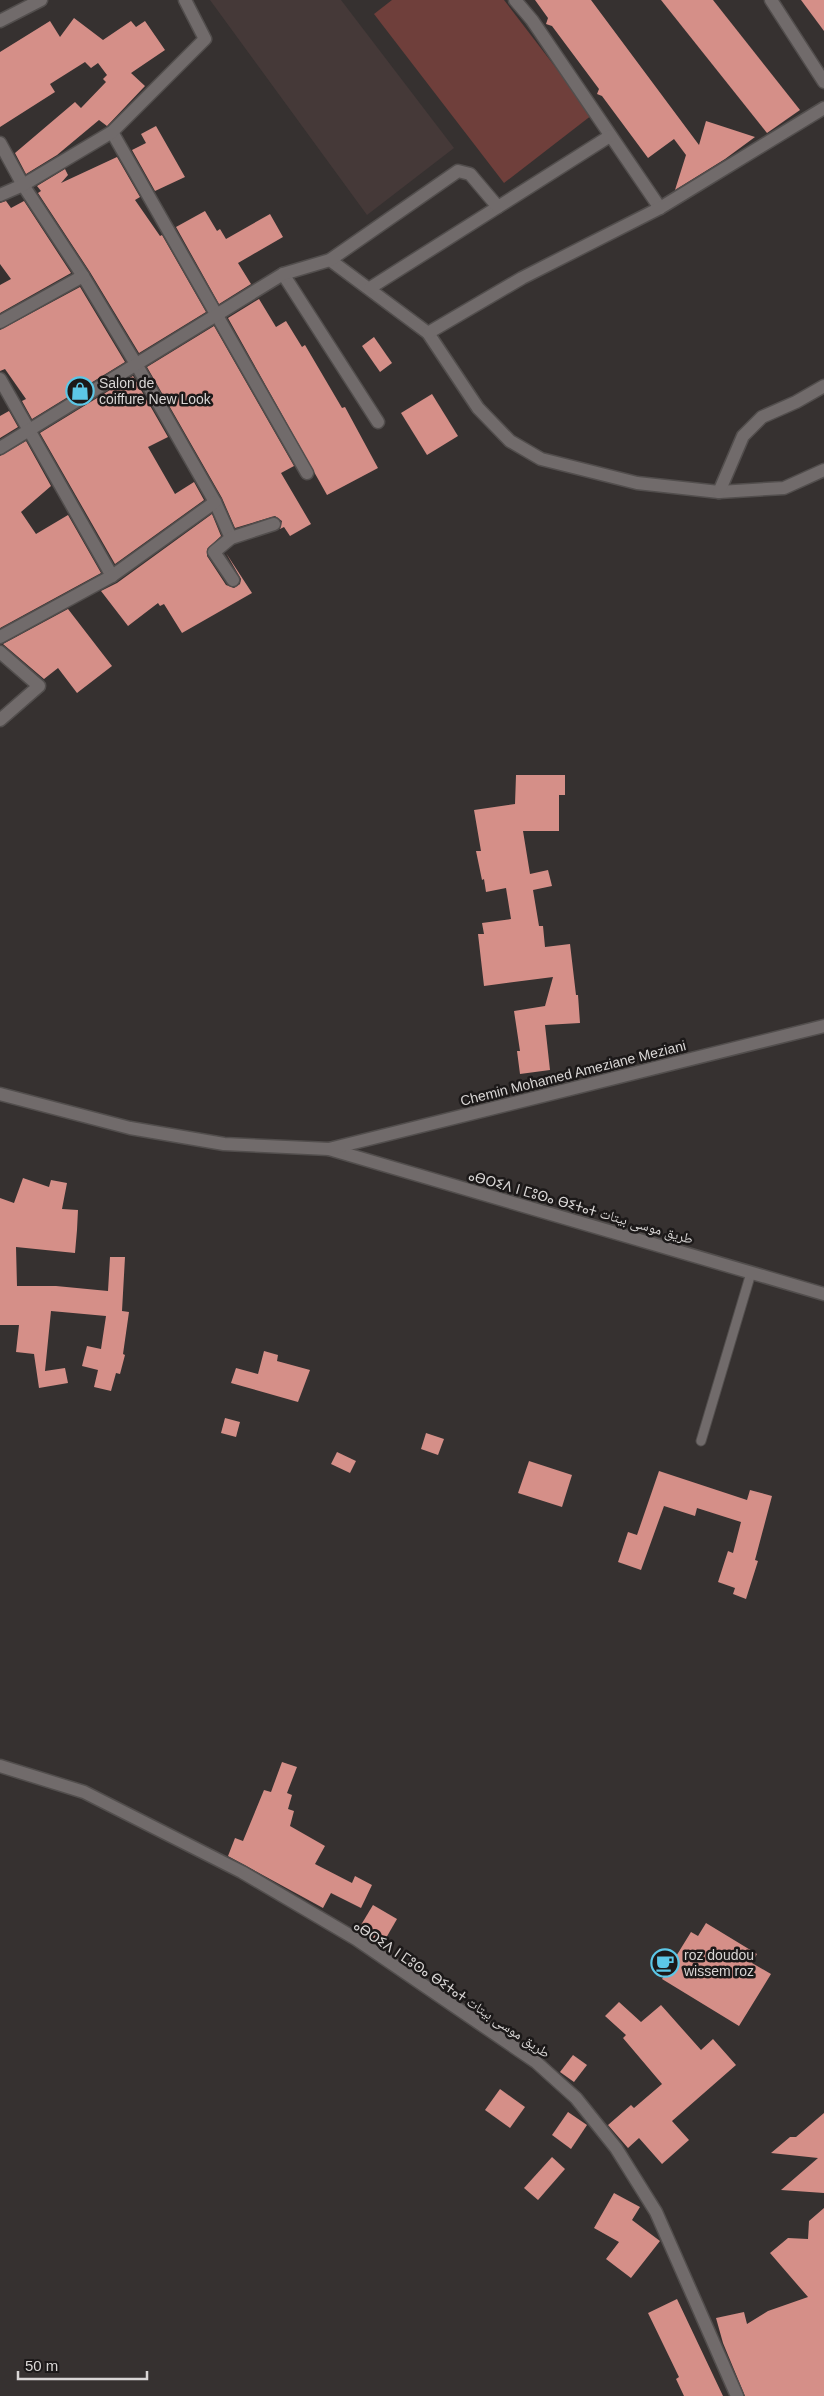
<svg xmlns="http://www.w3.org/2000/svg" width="824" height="2396" font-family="Helvetica,'Noto Naskh Arabic','Noto Sans Tifinagh',sans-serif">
<rect width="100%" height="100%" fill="#363130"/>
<polygon fill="#453938" points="210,0 341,0 454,148 367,215"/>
<polygon fill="#6f3f3b" points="392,0 504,0 592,115 504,183 374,14"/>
<g fill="#d58f88">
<polygon points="535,0 591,0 699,145 706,121 755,137 725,159 675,190 686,155 674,139 648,158 602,96 597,94 599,89 552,26 546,24 548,18"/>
<polygon points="661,0 713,0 800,110 767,133"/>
<polygon points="801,0 824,0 824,31"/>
<polygon points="74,18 103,40 131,21 136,27 145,21 165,50 131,73 145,86 107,126 99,120 57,155 26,174 15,153 75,102 81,108 106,82 103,79 107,75 98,63 91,68 85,62 50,84 55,92 0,127 0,52 50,21 60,37"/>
<polygon points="156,126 185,177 155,191 132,150 146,143 141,134"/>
<polygon points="117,157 140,197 135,200 160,236 162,235 206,312 139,353 90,272 38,193 41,191 37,186 65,169 68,175 61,183"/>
<polygon points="6,201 11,208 24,201 71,273 0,313 0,285 11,279 0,264 0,203"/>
<polygon points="205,211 217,231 220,229 226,239 270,214 283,237 238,263 251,284 219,304 176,227"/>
<polygon points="80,287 125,362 32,419 22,401 26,399 5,369 0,371 0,330"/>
<polygon points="259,299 276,327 286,321 302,347 305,345 342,408 345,407 378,468 327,495 228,318"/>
<polygon points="214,326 294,466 281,473 311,524 290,536 284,527 280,529 282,521 275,516 235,528 222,498 147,367"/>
<polygon points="374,337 392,363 380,372 362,346"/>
<polygon points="133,376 168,437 148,447 175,494 194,482 204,500 115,564 40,433"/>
<polygon points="432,394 458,436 427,455 401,413"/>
<polygon points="9,411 18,427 0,438 0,416"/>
<polygon points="26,441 51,486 21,512 36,534 68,515 101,573 0,628 0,456"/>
<polygon points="212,514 221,536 207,549 207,556 226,585 234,588 240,584 241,579 226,553 252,593 182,633 164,604 160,606 158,603 128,626 101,591 117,583"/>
<polygon points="68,609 112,666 77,693 58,668 44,679 3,644"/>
<polygon points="516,775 565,775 565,795 559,795 559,831 523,831 530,874 548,870 552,886 533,890 539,926 543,926 545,947 570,944 576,995 578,995 580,1023 545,1025 550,1070 520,1074 517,1051 520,1051 514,1011 545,1006 553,977 484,986 478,934 484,934 482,923 511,919 506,888 486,892 484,879 482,880 476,851 481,851 474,810 515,804"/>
<polygon points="23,1178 49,1187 51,1180 67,1183 62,1209 78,1210 77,1230 75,1253 16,1247 17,1286 56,1286 108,1291 110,1257 125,1257 122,1311 129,1312 123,1354 125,1355 120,1374 116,1373 111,1391 94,1387 98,1370 82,1366 87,1346 101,1349 106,1316 51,1311 45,1371 65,1368 68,1383 39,1388 34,1354 16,1352 19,1325 0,1325 0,1198 14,1203"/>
<polygon points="264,1351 278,1355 277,1361 310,1370 298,1402 231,1383 236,1368 258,1374"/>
<polygon points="225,1418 240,1422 236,1437 221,1433"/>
<polygon points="426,1433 444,1439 438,1455 421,1449"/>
<polygon points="337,1452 356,1461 350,1473 331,1464"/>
<polygon points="529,1461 572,1475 562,1507 518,1493"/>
<polygon points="659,1471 747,1500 750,1490 772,1496 755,1560 758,1561 746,1599 733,1594 735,1588 718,1582 728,1551 733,1553 741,1522 697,1508 695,1516 664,1506 641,1570 618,1562 628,1532 637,1535"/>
<polygon points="282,1762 297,1767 287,1793 292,1795 288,1809 294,1811 290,1826 325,1846 315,1864 352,1883 355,1876 372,1885 361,1908 331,1893 323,1908 228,1856 235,1838 243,1841 264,1790 271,1792"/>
<polygon points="373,1905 397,1919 382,1945 358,1930"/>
<polygon points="706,1923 757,1954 752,1963 771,1974 739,2026 662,1979 691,1932 698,1936"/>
<polygon points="619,2002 641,2022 661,2005 701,2050 713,2039 736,2065 672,2121 689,2140 662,2164 639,2138 628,2148 608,2125 631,2105 634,2108 662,2084 623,2038 626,2035 605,2016"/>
<polygon points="573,2055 587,2065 574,2082 560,2072"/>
<polygon points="500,2089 525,2107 510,2128 485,2110"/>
<polygon points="568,2112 587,2125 571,2149 552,2135"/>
<polygon points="824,2113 824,2193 781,2190 818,2158 771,2153 790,2137 796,2137"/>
<polygon points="552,2157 565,2169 538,2200 524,2188"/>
<polygon points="614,2193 640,2207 632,2220 660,2241 631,2278 606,2259 619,2242 594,2228"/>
<polygon points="824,2208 824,2396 745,2396 723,2343 716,2318 744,2312 747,2324 768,2311 808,2297 770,2253 788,2238 808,2239 809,2221"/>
<polygon points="677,2299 723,2396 684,2396 676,2379 679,2377 648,2313"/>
</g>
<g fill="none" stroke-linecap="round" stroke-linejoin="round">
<g stroke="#524e4d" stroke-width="11">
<polyline id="service" points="701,1441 751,1273"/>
</g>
<g stroke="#524e4d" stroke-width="15">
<g id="minor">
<polyline points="515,0 532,20 660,208"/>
<polyline points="771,0 824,82"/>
<polyline points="112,132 307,473"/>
<polyline points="0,143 23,185 83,276 136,364 215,502 231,538"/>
<polyline points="0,195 23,185 112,132 205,39 185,0"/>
<polyline points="330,260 428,333 478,408 510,441 541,459 637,483 719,492 784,488 824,470"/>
<polyline points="283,274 378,422"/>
<polyline points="370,288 498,207"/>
<polyline points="0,322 83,276"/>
<polyline points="428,333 522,278 660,208 824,108"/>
<polyline points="0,379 112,576"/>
<polyline points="0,448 283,274 330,260 458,171 470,174 498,207 610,136"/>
<polyline points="719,492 743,436 762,417 796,402 824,386"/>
<polyline points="233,580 214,552 231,538 274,524"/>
<polyline points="0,637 112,576 215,502"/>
<polyline points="0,652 39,686 0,720"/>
<polyline points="0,1766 84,1792 242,1872 356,1939 536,2062 576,2098 616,2148 656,2212 737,2396"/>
</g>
</g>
<g stroke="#524e4d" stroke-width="15">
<g id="tertiary">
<polyline points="0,21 41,0"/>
<polyline points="329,1149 824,1294"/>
</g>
</g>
<g stroke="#524e4d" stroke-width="15">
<polyline id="secondary" points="0,1094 130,1128 224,1144 329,1149 824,1026"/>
</g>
<use href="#service" stroke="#716b6b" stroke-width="9"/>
<use href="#minor" stroke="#716b6b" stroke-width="12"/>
<use href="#tertiary" stroke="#716b6b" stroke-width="12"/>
<use href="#secondary" stroke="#716b6b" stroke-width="12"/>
</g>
<defs>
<g id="shop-ring" transform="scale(1.4375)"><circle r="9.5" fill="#1c1919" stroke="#5cc7e7" stroke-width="1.5"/><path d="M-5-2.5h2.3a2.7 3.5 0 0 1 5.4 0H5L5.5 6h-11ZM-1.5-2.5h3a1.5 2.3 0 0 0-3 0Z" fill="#5cc7e7"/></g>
<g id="cafe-ring" transform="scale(1.4375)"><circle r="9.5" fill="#1c1919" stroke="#5cc7e7" stroke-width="1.5"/><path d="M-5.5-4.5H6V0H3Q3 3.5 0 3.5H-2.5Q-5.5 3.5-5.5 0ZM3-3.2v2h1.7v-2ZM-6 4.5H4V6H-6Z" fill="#5cc7e7"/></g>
</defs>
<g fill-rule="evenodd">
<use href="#shop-ring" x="80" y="391"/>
<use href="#cafe-ring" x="665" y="1963"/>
</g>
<g text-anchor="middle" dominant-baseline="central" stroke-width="5" stroke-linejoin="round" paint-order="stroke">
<g font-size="14" fill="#d9d6d5" stroke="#1c1919" text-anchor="start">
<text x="99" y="383">Salon de<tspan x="99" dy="16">coiffure New Look</tspan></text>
<text x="684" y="1955">roz doudou<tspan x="684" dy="16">wissem roz</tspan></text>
</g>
<g font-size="14" fill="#d9d6d5" stroke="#1c1919">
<text transform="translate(573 1073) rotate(-14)">Chemin Mohamed Ameziane Meziani</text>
<text transform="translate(581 1207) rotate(16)">ⴰⴱⵔⵉⴷ ⵏ ⵎⵓⵙⴰ ⴱⵉⵜⴰⵜ طريق موسى بيتات</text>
<text transform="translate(452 1989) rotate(34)">ⴰⴱⵔⵉⴷ ⵏ ⵎⵓⵙⴰ ⴱⵉⵜⴰⵜ طريق موسى بيتات</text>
</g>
</g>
<path d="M18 2371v8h129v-8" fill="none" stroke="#d9d6d5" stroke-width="2.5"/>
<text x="25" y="2371" font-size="15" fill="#d9d6d5" stroke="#1c1919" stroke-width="4" paint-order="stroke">50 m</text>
</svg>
